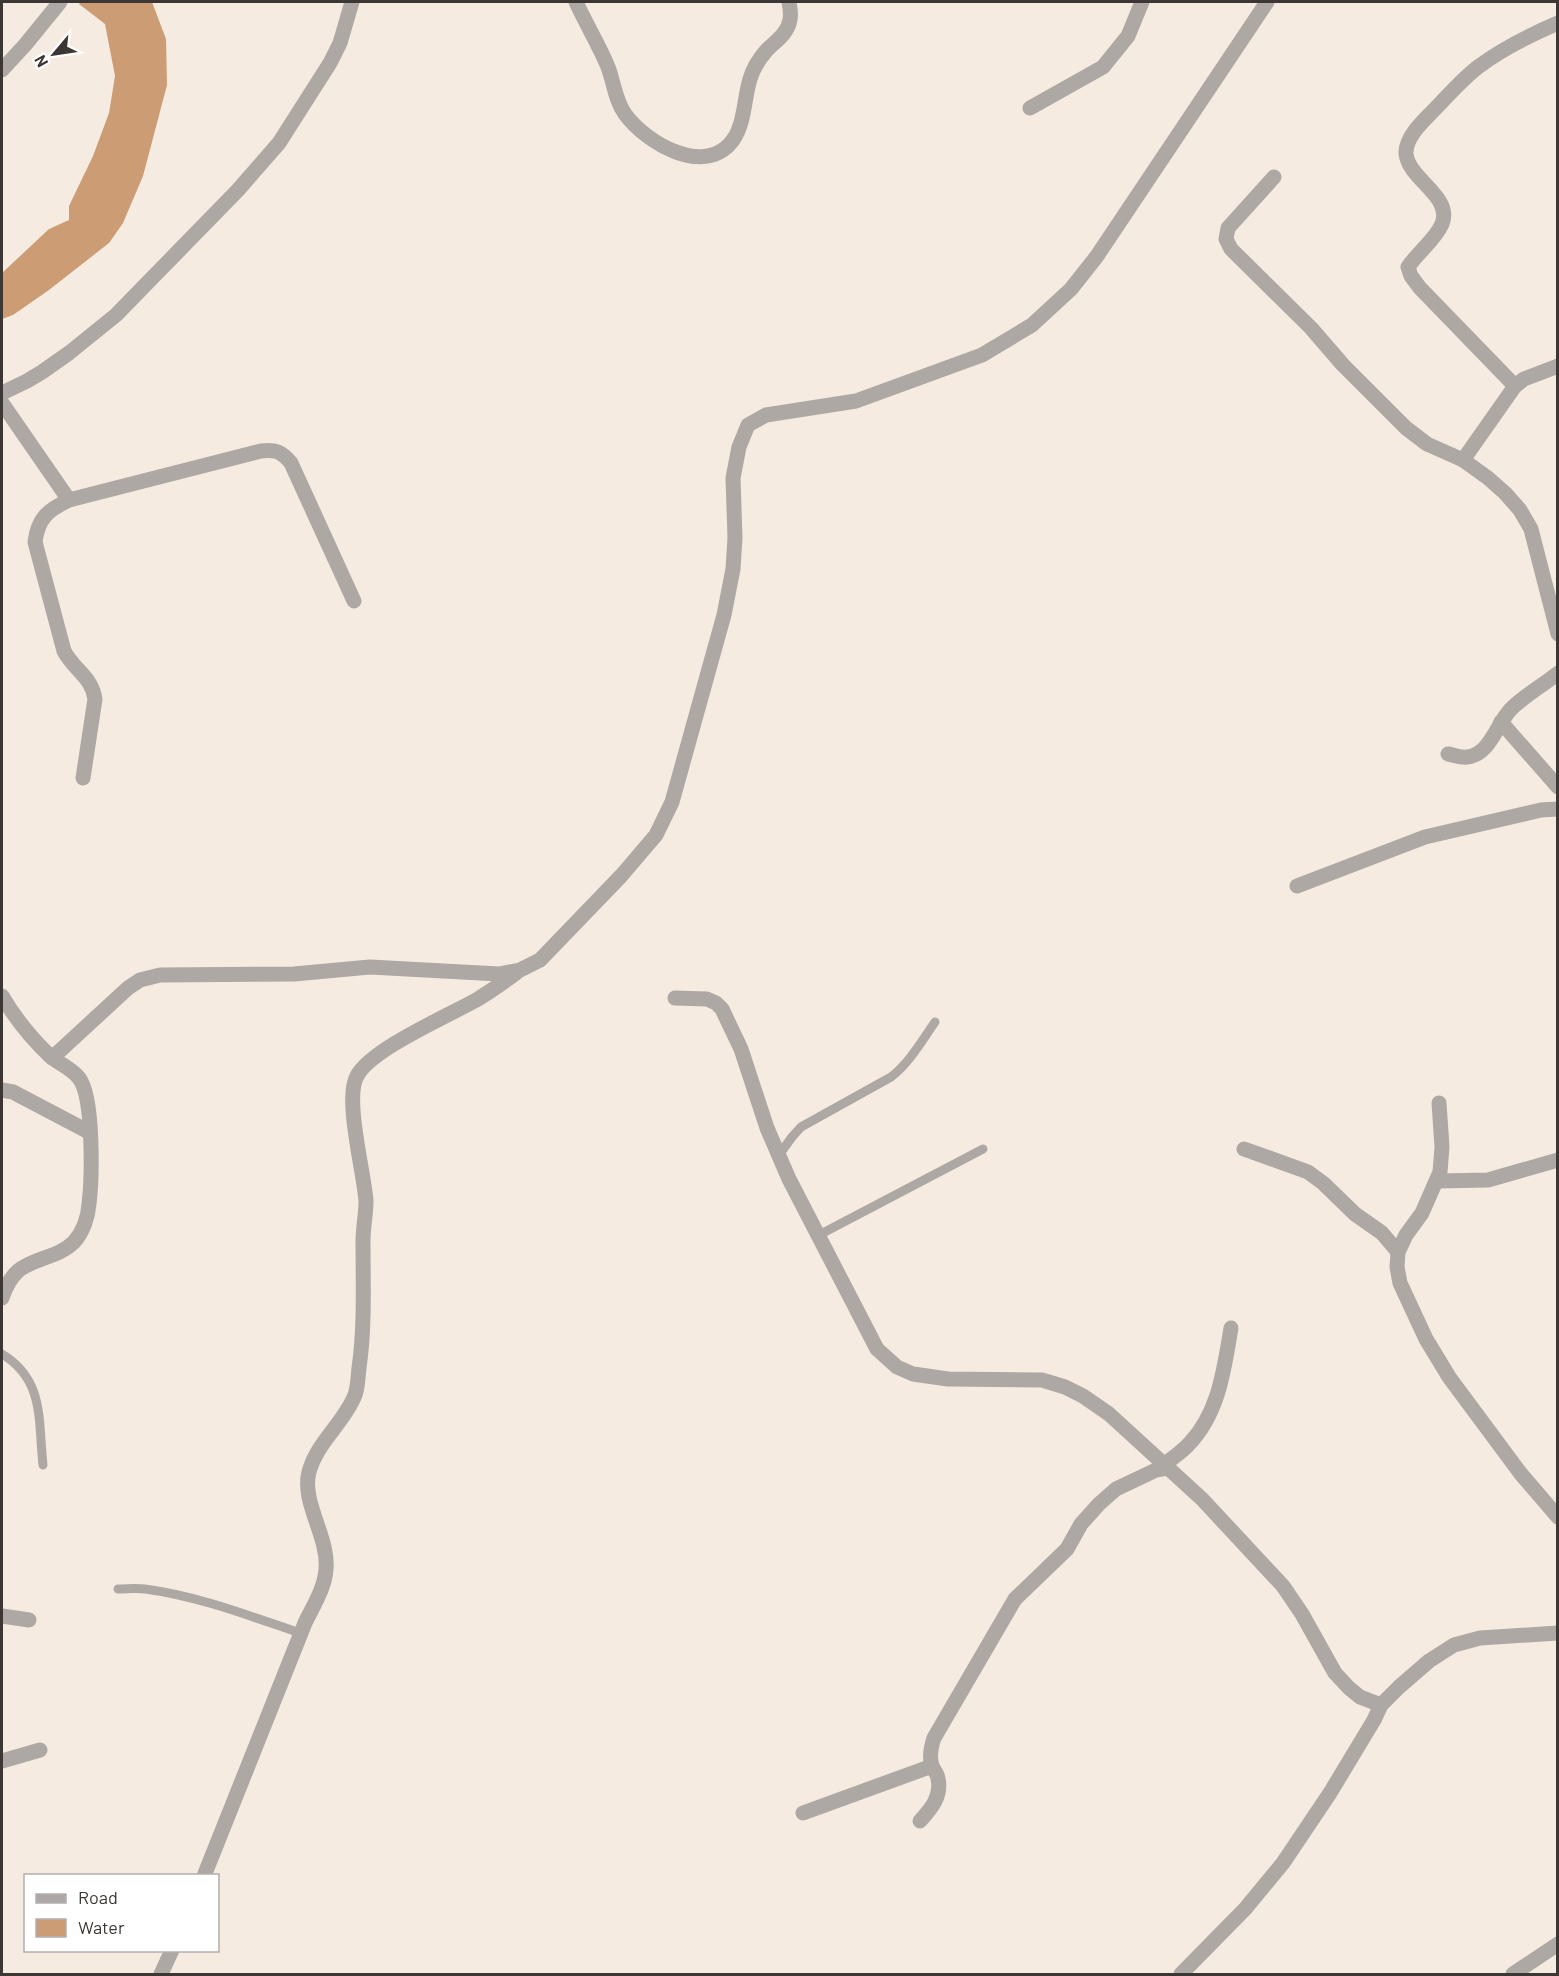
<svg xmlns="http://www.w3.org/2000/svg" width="1559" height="1976" font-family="Barlow,sans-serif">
<rect width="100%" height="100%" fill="#f6ebe1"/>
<polygon fill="#cc9d75" points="80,2 152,2 166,39 167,85 143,176 123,223 109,243 49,290 13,315 2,319 2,273 49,229 69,220 69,206 93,156 109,113 115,76 105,24 79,4"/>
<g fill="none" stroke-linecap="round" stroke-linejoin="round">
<g stroke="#ada8a4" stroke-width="9">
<path d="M 779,1155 L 792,1137 L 801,1127 L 891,1077 C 910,1062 921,1042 935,1022"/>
<polyline points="819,1235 983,1149"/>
<path d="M 2,1354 C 45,1380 38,1421 43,1465"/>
<path d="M 118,1589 C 127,1589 136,1588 145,1589 C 198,1596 250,1616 300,1633"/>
</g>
<g stroke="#ada8a4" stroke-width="15">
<path d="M 576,2 C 586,24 599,45 608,67 C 614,83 615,100 625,114 C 646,143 705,178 733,140 C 745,123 744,98 750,79 C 753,69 759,59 766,51 C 775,41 787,35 790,20 C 791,14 790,7 789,2"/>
<polyline points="2,70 25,45 60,2"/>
<polyline points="1030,108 1103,67 1128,36 1142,2"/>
<polyline points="1274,177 1228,228 1226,239 1231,249 1311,328 1343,365 1406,428 1427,444 1463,460"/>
<polyline points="1558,366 1524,379 1515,386 1463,460 1488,478 1505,493 1520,510 1531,529 1558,634"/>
<path d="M 1515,386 L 1420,288 L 1411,276 L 1408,267 C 1418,252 1435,240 1442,224 C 1453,196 1409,180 1406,154 C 1405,138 1422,122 1432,112 C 1447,97 1461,80 1478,67 C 1502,49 1530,35 1558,23"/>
<polyline points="2,393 27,381 42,372 69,353 116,315 238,190 279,143 330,63 340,43 352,2"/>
<polyline points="2,403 69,500"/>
<polyline points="1501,722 1558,787"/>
<path d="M 1448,754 C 1454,755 1461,758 1467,757 C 1491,755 1497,721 1513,707 C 1526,695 1543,685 1558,673"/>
<path d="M 83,778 L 95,699 C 92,677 74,670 64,651 L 35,542 C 38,518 48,510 69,500 L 261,451 C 276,449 282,452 291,463 L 354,601"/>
<polyline points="1297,886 1425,837 1541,810 1558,809"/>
<path d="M 2,996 C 15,1018 31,1038 50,1056 C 59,1064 71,1068 79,1078 C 94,1097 92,1179 89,1204 C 88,1217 83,1232 74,1242 C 58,1258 33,1258 18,1271 C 10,1278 5,1289 2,1298"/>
<polyline points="675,998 707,999 716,1003 722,1009 741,1049 767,1128 789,1179 877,1349 897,1367 913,1374 948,1379 1042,1380 1065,1387 1083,1396 1109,1414 1202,1499 1283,1586 1302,1614 1335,1673 1349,1688 1360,1697 1381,1705"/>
<polyline points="52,1058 128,988 140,980 160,975 294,974 370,967 499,974 520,970 540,960 621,876 656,835 672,802 724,615 733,569 735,538 733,478 739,447 748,425 766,415 856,401 982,355 1032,325 1071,289 1097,256 1267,2"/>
<polyline points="2,1090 13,1092 89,1132"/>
<polyline points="1439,1103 1442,1147 1440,1172 1422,1213 1406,1235 1398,1252 1397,1267 1400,1283 1426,1339 1449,1377 1521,1474 1558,1517"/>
<polyline points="1244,1149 1308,1172 1323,1183 1355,1214 1382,1233 1398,1252"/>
<polyline points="1437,1181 1488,1180 1558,1160"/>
<path d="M 1164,1465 C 1172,1458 1182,1452 1189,1444 C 1219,1413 1224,1369 1231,1328"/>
<polyline points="2,1616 29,1620"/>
<polyline points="2,1761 40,1750"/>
<polyline points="803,1813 932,1766"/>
<path d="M 920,1821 C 931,1809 942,1796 938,1779 C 938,1774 934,1771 932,1766 C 929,1757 931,1747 934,1738 L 1015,1599 L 1067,1549 L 1081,1524 L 1099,1504 L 1116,1489 L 1156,1470 L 1168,1468"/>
<path d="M 204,1876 L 305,1623 C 313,1606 325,1588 326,1569 C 329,1537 301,1502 309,1472 C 317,1442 344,1423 355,1395 C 358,1387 358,1376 359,1368 C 365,1326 363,1283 363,1241 C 363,1228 366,1214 366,1201 C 364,1172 344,1098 357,1076 C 371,1049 450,1015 478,999 C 491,991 504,982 516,973"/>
<polyline points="161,1974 172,1950"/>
<polyline points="1181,1974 1245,1909 1283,1863 1330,1793 1374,1720 1381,1705 1399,1687 1429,1661 1454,1645 1480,1638 1558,1633"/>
<polyline points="1513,1974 1558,1944"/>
</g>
</g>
<rect width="1559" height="1976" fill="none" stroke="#3c3734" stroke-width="6"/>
<rect x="24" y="1874" width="195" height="78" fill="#ffffff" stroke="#b1afae" stroke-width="1.5"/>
<rect x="36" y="1894" width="30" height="9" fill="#ada8a4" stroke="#b1afae" stroke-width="1.5"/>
<text x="78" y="1904" font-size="18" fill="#3c3734">Road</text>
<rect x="36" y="1919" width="30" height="18" fill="#cc9d75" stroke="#b1afae" stroke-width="1.5"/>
<text x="78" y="1934" font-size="18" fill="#3c3734">Water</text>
<g transform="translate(54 54) rotate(241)" stroke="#ffffff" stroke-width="4.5" paint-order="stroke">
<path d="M0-4.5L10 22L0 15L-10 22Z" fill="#3c3734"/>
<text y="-9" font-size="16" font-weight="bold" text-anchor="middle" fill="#3c3734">N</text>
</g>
</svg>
